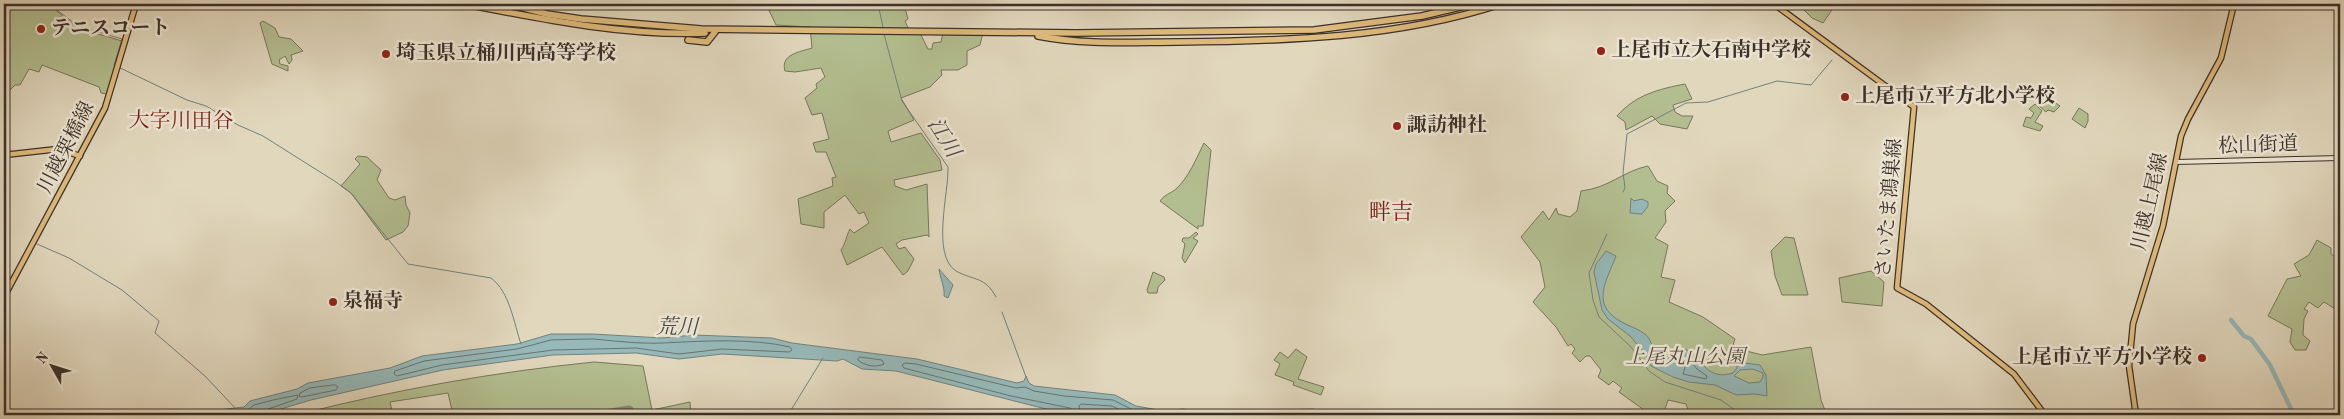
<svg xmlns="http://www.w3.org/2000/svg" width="2344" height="419" font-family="'Old Standard TT','Noto Serif JP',serif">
<rect width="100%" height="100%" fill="#e1d7bd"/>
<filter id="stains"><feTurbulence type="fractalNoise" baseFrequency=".004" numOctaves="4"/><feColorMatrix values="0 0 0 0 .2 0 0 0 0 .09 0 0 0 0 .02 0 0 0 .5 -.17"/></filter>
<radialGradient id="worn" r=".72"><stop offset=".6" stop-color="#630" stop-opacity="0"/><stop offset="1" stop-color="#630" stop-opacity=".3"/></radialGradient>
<g fill="#b3be90" stroke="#78775c">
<polygon points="4,4 48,4 78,28 122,41 107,94 101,93 99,87 42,65 39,72 29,69 20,85 15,85 4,96"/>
<path d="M 766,4 L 909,4 L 905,8 L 908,19 L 905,21 L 909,30 L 918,29 L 928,49 L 932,49 L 933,43 L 941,42 L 943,33 L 983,33 L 980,45 L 967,51 L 967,65 L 958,70 L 941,70 L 942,75 L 930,87 L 901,98 L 914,120 L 888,131 L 891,142 L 921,133 L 940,160 L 942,170 L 894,180 L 895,186 L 906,190 L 927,184 L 929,237 L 927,235 L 902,240 L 896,244 L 899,249 L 905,247 L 914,259 L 908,271 L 903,275 L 882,247 L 847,265 L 841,250 C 846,243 846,236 850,229 L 854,233 L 869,223 L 864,212 L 859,214 L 845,195 L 824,212 L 824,228 L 801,224 L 798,199 L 833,186 L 832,178 L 836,177 L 826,152 L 816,152 L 813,143 L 829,139 L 822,113 L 812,115 L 805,98 L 817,88 L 816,84 L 825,77 L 821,68 L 795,72 L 785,71 C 780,54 800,52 812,48 L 810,27 L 776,25 Z"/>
<polygon points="1798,4 1836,4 1823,23 1812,18"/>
<polygon points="263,21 275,28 279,37 291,39 303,51 291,55 292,60 289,64 285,56 279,60 280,64 288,66 288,71 272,64 260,23"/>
<path d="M 1685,84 L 1692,99 L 1673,105 L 1675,112 L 1682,116 L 1693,116 L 1687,129 L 1660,124 L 1652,116 L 1626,130 L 1625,122 L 1617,116 C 1635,95 1659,89 1685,84 Z"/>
<polygon points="2044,95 2060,106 2054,112 2048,110 2046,112 2037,104"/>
<polygon points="2035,104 2042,111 2035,122 2043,126 2040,131 2023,126 2026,117 2031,118 2034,113 2029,109"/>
<polygon points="2079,108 2088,114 2088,121 2085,128 2072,119"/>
<path d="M 1204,143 L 1211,150 L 1203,226 L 1198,226 L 1198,229 L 1160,201 C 1165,194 1170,194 1176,189 C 1189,177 1196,159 1204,143 Z"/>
<polygon points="358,156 367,157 381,170 377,180 389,198 395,200 405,196 406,205 410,213 408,226 403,232 386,240 351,193 341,186 360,164 355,159"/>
<path d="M 1648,166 L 1657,181 L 1668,186 L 1667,193 L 1675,201 L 1665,211 L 1666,222 L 1655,238 L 1668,245 L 1661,277 L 1675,280 L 1669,302 L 1703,317 L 1735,339 L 1733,345 L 1735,348 L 1762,355 L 1811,347 L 1821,400 L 1826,413 L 1825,415 L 1690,415 L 1686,404 L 1668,400 L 1663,415 L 1651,415 L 1619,392 L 1622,388 L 1613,381 L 1609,385 L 1598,377 L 1601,370 L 1590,356 L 1586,356 L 1580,362 L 1572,353 L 1575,349 L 1571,344 L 1568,346 L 1556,327 L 1533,302 L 1545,287 L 1540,262 L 1521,237 L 1543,211 L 1549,220 L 1556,208 L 1558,214 L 1570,217 L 1577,211 L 1581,191 C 1609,188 1623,171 1648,166 Z"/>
<polygon points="1196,232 1198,234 1193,238 1198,241 1185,263 1182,258 1185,244 1182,241 1183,238 1189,238"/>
<polygon points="1785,237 1794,238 1808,295 1782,295 1775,276 1771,251"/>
<polygon points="2317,240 2331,248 2331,254 2340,260 2340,312 2324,302 2318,308 2309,302 2304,309 2308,311 2304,319 2303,335 2310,341 2306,350 2295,350 2290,342 2292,329 2268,316 2287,279 2301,276 2294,264 2309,255"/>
<polygon points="1871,271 1884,282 1882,306 1842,302 1839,278"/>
<polygon points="1153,272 1164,277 1165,280 1158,287 1157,293 1148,293 1147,290"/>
<polygon points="1296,349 1307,357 1298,379 1324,387 1321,395 1293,385 1294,382 1275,375 1280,364 1274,360 1280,352 1288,358"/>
<path d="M 594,362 L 643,366 L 652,410 L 690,402 L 691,415 L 634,415 L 632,407 L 580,415 L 453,415 L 448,393 L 390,402 L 393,415 L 296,415 C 394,390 494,372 594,362 Z"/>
</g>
<g fill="#96b8b8" stroke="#72827e" fill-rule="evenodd">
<polygon points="1631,198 1634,201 1642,199 1648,202 1648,206 1642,214 1630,213"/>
<path d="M 1606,251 L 1616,256 C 1607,280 1590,304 1620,321 C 1628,326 1637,328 1645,334 C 1652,339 1652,352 1661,355 C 1668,357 1677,348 1687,350 C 1703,360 1707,381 1733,373 L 1737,368 L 1737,362 L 1760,365 L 1766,375 L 1767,396 L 1755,394 L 1736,395 L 1715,385 L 1689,382 L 1673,377 L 1651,366 L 1646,355 L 1630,336 L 1608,319 L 1602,310 L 1594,272 L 1596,264 ZM 1753,369 L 1763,373 L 1763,377 L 1760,382 L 1749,383 L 1734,376 L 1740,370 Z"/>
<path d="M 939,269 L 953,285 L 948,298 L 944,296 C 945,287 940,278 939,269 Z"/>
<polygon points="551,334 593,334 662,338 694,335 772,338 792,343 917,359 1017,383 1024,381 1026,376 1029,383 1034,386 1115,395 1136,406 1164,411 1183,409 1214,414 1274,414 1280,410 1313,409 1324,415 1091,415 1054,411 896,371 862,369 843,359 837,361 722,354 679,359 636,353 553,355 443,370 311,400 261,415 175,415 244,407 250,401 297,389 308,383 390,368 422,356 517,344"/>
</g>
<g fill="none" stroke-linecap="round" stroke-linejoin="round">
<g stroke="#697470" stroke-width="1">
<path d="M 593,339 C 616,341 639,344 663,343 C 702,341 752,338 790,347 L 792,350 L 789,352 L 722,349 L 679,354 L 636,348 L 553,350 L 442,365 L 397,376 L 394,374 L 395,371 L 424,361 L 517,349 L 551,340 Z"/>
<path d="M 860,357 L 882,360 L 884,364 C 876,368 865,366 858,360 Z"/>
<polygon points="1689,359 1697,369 1707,376 1706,379 1683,374 1687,361"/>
<polygon points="335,385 338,387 336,390 302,397 299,396 300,393 310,388"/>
<polyline points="227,415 246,412 254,405 273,400 298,395 297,399 268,409 265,415"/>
<polyline points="1075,415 1074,411 1070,408 1011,396 904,368 902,365 905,363 916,364 1016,388 1025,387 1034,391 1064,396 1113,400 1135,411 1158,415"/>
<polyline points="1081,415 1079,406 1081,404 1112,406 1130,415"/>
</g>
<g stroke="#72827e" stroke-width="1">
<path d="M 49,4 L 78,26 L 122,39 L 114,65 L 187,100 L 206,106 L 238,125 L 263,136 L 336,182 L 351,193 L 408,264 L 491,278 C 510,292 514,324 521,344"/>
<polyline points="878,4 883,27"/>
<path d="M 884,34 L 902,101 L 948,167 C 949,192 931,255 956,271 C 974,281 985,276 996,297"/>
<polyline points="1623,192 1625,188 1623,173 1627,134 1686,103 1708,102 1777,81 1811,85 1832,60"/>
<polyline points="1607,234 1589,273 1593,300 1599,317 1631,347 1649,371 1665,382 1721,400 1742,415"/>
<polyline points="37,244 69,258 122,290 159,321 155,333 205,376 236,409"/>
<polyline points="1002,312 1026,377"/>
<polyline points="788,415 823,358"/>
</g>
<polyline stroke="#96b8b8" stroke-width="4.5" points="2231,320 2244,336 2251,339 2270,365 2294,415"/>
<polyline stroke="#8e8472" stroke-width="7" points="593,415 629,409 632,415"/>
<g stroke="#3c3028" stroke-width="6">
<polyline id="secondary" points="2176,162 2340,158"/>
</g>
<g stroke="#3c3028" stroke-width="7">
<g id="primary">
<polyline points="1774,4 1914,107 1897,288 1926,304 2014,374 2045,415"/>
<polyline points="4,155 58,149 80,156"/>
<polyline points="4,297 105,108 136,4"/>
<polyline points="2136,415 2129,366 2133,324 2163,226 2181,136 2188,119 2221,58 2234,4"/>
</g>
</g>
<g stroke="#3c3028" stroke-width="8">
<g id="highway">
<path d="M 465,4 C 542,19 625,36 705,33"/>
<polyline points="508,4 547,14 581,19 701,29 1076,33 1314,30 1422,16 1473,4"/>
<path d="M 1038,36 C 1084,45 1131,42 1178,42 C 1287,41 1397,38 1501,4"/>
<polyline points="688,40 707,42 715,32"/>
</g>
</g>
<use href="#secondary" stroke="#ece5d4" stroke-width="4"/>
<use href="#primary" stroke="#e0bc7e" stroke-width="4.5"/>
<use href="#highway" stroke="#e0bc7e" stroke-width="5.5"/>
</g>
<g fill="#8f2418" stroke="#ece5d4" stroke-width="2">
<circle cx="41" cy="29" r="5"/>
<circle cx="1601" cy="51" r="5"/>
<circle cx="386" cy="54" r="5"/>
<circle cx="1845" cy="97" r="5"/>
<circle cx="1397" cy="126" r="5"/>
<circle cx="333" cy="302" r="5"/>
<circle cx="2202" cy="358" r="5"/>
</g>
<g text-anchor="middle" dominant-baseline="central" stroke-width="5" stroke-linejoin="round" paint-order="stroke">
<g font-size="20" font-weight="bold" fill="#3c3028" stroke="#ece5d4" text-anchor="start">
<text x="51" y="29">テニスコート</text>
<text x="1611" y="51">上尾市立大石南中学校</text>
<text x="396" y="54">埼玉県立桶川西高等学校</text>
<text x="1855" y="97">上尾市立平方北小学校</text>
<text x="1407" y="126">諏訪神社</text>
<text x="343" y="302">泉福寺</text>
<text x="2192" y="358" text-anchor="end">上尾市立平方小学校</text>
</g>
<g font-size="20" fill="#3c3028" stroke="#ece5d4">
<text transform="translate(2258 146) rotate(-2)">松山街道</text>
<text transform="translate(67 148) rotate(-63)">川越栗橋線</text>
<text transform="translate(2151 202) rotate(-77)">川越上尾線</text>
<text transform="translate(1890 208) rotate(-85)">さいたま鴻巣線</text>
</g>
<g font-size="20" font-style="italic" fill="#544c3d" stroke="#ece5d4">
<text x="1685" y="358">上尾丸山公園</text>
</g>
<g font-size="21" fill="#7a1f14" stroke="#ece5d4">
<text x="181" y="121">大字川田谷</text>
</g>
<g font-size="21" font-style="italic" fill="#4e4b45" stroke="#ece5d4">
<text transform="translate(943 138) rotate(58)">江川</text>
<text transform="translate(677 328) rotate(1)">荒川</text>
</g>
<g font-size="22" fill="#7a1f14" stroke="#ece5d4">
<text x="1391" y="213">畔吉</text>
</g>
</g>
<rect width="2344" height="419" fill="none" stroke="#e1d7bd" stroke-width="20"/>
<rect x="5" y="5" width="2334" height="409" fill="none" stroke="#3c3028" stroke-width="2.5"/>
<rect x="10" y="10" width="2324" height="399" fill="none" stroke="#3c3028"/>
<g transform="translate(52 366) rotate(309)" stroke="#ece5d4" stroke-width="4" paint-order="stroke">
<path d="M0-4L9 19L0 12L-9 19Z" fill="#3c3028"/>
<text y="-8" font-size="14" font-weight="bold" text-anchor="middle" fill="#3c3028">N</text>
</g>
<rect width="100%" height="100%" filter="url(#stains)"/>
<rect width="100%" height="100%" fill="url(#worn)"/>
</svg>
